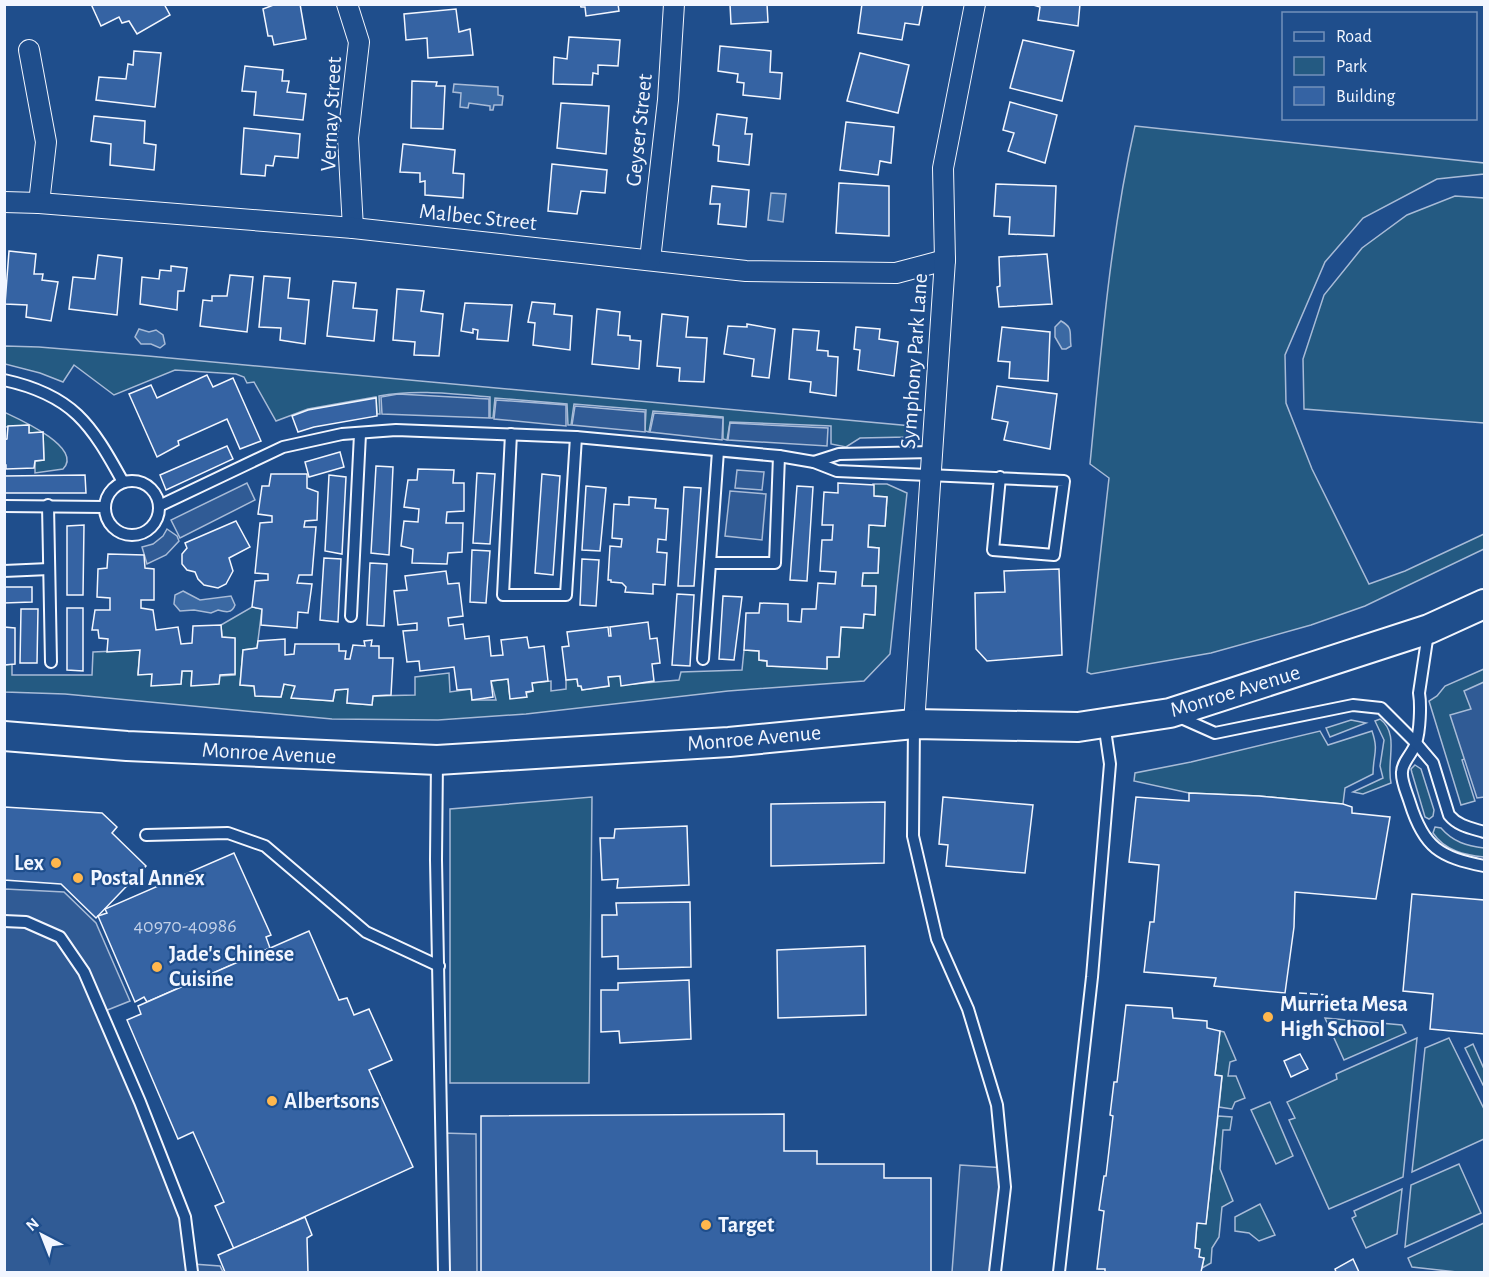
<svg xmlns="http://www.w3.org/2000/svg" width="1489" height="1277" font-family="'Alegreya Sans',sans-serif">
<rect width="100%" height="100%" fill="#1f4e8c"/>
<g fill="#245a82" stroke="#a8bbd7" stroke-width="1.5">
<path d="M 1135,126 L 1484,163 L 1484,174 L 1437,179 L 1363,218 L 1325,262 L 1285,355 L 1286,403 L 1312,469 L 1369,584 L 1405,571 L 1484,534 L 1484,549 L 1365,606 L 1311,625 L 1211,653 L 1091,674 L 1087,672 L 1109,478 L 1090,464 C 1101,351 1110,237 1135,126 Z"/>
<polygon points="1455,196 1484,198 1484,423 1304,409 1303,359 1324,295 1362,248 1407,215"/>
<path d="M 5,346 L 39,347 L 148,356 L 912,426 L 912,434 L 907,437 L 860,438 L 846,447 L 831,444 L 831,426 L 730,422 L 727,440 L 723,439 L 723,417 L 653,411 L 649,432 L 645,431 L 646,410 L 574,404 L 571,425 L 568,425 L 567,404 L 495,398 L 493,418 L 490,418 L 490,397 C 454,394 415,389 379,396 L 380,414 L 377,414 L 376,397 L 308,409 L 276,421 L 254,382 L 247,383 L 244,377 L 236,374 L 175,370 L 114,395 L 74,365 L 63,382 L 40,373 L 5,364 Z"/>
<path d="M 4,412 C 19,419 84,448 63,469 L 35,473 L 35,461 L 44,460 L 43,432 L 29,433 L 29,425 L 5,427 Z"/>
<polygon points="873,484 887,484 907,493 890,654 864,681 728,691 526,714 438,720 332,719 65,694 5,692 5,665 12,664 12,675 92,675 93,652 140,650 138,674 152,674 152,685 181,684 182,671 192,671 191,685 219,676 235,675 235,639 222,637 221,625 252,607 262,609 257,648 243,650 240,685 254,686 256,696 281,697 284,684 295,686 292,698 333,701 335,690 348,689 347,703 372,705 373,696 415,695 415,677 449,673 450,692 471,689 472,700 496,700 491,681 508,679 510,698 533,691 532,683 551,681 551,691 566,689 566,680 577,679 578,686 581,686 582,690 609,686 608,677 620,676 622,685 679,680 681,672 742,670 744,650 759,651 759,660 767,661 767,666 827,668 827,657 839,657 841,627 863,628 864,614 875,615 876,587 862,586 863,573 878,573 879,548 868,547 869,525 885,526 887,497 873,496"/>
<polygon points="1484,669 1484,683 1476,701 1467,758 1462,760 1475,801 1461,805 1429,701 1437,696 1445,686"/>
<path d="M 1380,719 C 1400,734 1386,761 1391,783 L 1363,794 L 1353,792 L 1383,778 L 1380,766 L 1384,740 L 1375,721 Z"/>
<polygon points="1351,720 1366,723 1330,737 1326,728"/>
<path d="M 1320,731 L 1328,745 L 1372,731 C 1379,751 1373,755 1373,774 L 1345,788 L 1343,804 L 1259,796 L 1189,793 L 1134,781 L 1135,773 L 1191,762 Z"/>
<polygon points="1415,765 1421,769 1434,810 1433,816 1429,819 1425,817 1412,773 1411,769"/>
<polygon points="592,797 589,1083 450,1083 450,809"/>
<path d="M 1435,827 L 1441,828 C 1453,842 1467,846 1484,848 L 1484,857 C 1465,855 1445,851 1433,833 Z"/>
<polygon points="1325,1018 1402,1025 1406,1033 1344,1060"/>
<polygon points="1220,1031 1224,1032 1236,1060 1230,1062 1228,1076 1236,1076 1245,1098 1235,1102 1232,1109 1219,1107 1222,1077 1215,1075"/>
<polygon points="1417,1038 1403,1177 1329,1209 1289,1120 1295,1118 1287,1102 1337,1079 1336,1074"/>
<polygon points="1449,1038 1484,1109 1484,1139 1412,1172 1425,1048"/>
<polygon points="1473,1044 1484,1069 1484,1084 1483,1085 1465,1048"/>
<polygon points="1270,1102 1293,1156 1276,1164 1251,1110"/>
<polygon points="1218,1116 1232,1117 1230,1130 1223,1130 1220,1169 1233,1201 1222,1207 1219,1237 1212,1248 1211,1263 1202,1268 1204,1258 1199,1257 1195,1248 1197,1223 1206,1223"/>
<polygon points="1459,1164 1481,1213 1405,1247 1411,1185"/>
<polygon points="1402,1189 1397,1234 1366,1248 1352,1218 1356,1216 1354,1211"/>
<polygon points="1260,1204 1275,1235 1259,1241 1249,1233 1235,1231 1235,1217"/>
<polygon points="1484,1223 1484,1272 1457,1272 1412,1267 1408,1258"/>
</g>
<g fill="#305b95" stroke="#a8bbd7" stroke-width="1.5">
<polygon points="398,394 489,399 489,418 382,414 381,397"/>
<polygon points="496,400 566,405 566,426 494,419"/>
<polygon points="575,406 645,412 645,432 572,425"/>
<polygon points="654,413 723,418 722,440 650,432"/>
<polygon points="730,423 828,428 827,446 728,440"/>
<polygon points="737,470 764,472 762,490 735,488"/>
<polygon points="247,483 255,500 180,538 171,520"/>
<polygon points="730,491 766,494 762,540 725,536"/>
<polygon points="167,529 177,536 179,541 166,555 147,564 142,547 153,544 163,536"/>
<polygon points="1484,682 1484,797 1477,798 1450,715 1471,709 1464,691"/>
<polygon points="5,889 64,892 96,923 130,1001 105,1011 187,1216 193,1264 220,1266 223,1272 5,1272"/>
<polygon points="442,1133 476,1134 477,1272 444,1272"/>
<polygon points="960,1165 1006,1168 999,1272 952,1272"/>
</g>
<g fill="#3b69a3" stroke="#a8bbd7" stroke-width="1.5">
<polygon points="454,84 498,87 498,95 503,96 502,105 494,105 493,110 490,110 490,106 469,103 468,108 460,107 461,93 453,92"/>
<polygon points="771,193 786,194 783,222 768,220"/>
<path d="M 1061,321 C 1074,328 1069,333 1071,346 L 1066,349 L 1062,349 L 1055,337 L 1055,327 Z"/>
<polygon points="139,329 149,332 156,330 163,335 165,344 160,348 151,344 141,344 135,337"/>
<path d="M 183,591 L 200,600 L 231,596 L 235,605 C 232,614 225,612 218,610 L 211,613 L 194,610 L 180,611 L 174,604 L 175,595 Z"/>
</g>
<g fill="#3563a3" stroke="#f2f6ff" stroke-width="1.5">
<polygon points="91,4 164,4 170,15 137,34 129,21 122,23 119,17 101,26"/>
<polygon points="300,4 306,39 274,45 272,36 268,36 263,9 276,4"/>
<polygon points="580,4 618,4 619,11 586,16 585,7 581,7"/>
<polygon points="730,4 767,4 768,22 731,24"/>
<polygon points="862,4 923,4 919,25 905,23 902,40 858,33"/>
<polygon points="1030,4 1080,4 1078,26 1038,20 1040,7"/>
<polygon points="456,9 459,32 470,29 473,55 428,58 427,38 406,40 404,14"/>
<polygon points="569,37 620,40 618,66 598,65 598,74 593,73 592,85 553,84 554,57 567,59"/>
<polygon points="1023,40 1074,51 1062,101 1010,88"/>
<polygon points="720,46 771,51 770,72 782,73 780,99 743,95 744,83 737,82 738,74 718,71"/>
<polygon points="134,51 161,53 155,107 96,100 99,77 126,79 128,64 133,65"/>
<polygon points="860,53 909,65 898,113 847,101"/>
<polygon points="245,66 283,70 282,81 289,81 287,92 306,94 303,120 254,115 256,92 242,91"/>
<polygon points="412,81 437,82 436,86 445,86 443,129 411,128"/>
<polygon points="1010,102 1057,115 1045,163 1008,151 1014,133 1003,130"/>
<polygon points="561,103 609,106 606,154 557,148"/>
<polygon points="717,114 747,118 745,134 752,134 749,165 718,161 719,146 713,145"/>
<polygon points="94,116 145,121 144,143 156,145 154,170 110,165 111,144 91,141"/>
<polygon points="846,122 894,127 891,163 880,161 878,175 840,170"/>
<polygon points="244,128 300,134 298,158 275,156 273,166 266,165 265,176 241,174"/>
<polygon points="403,144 455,150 453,173 464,174 463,198 425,195 425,181 420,182 420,173 400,172"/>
<polygon points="552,164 607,170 605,193 581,191 577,214 548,211"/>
<polygon points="839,183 889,186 889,236 836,233"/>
<polygon points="996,184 1056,186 1054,236 1009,234 1010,217 994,216"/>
<polygon points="712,186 749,190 746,227 718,224 720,204 710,204"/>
<polygon points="9,251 36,254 34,274 43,274 42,280 58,282 51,321 26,317 27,305 5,304"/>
<polygon points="1047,254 1052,304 999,307 997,287 1000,286 999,257"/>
<polygon points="98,255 122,258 117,315 69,309 73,277 95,279"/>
<polygon points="171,266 187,268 184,291 178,291 177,310 140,304 142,277 159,279 160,270 171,271"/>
<polygon points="230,275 253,277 247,332 200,326 203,300 212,301 212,296 227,296"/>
<polygon points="264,276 290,278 288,298 309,300 305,344 280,340 281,328 259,327"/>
<polygon points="333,281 356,283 353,308 377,310 374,341 327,336"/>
<polygon points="397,289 424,291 421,311 443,314 439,356 414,355 415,342 393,340"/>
<polygon points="532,302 555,304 554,314 572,316 570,350 533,345 535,323 528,322"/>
<polygon points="465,303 512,305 508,341 477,339 478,330 473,329 473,333 461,331"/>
<polygon points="597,309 620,312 618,335 630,336 630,340 641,341 639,369 592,364"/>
<polygon points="662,314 688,317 686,337 707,338 704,382 679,381 680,368 657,366"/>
<polygon points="747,324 775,329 769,378 752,376 754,359 724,354 728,326 747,327"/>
<polygon points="856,327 880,329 879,339 898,342 894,376 858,370 860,350 854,349"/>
<polygon points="1002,327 1050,332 1048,381 1009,378 1010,362 998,361"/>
<polygon points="793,329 819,331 817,350 828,351 828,356 838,357 836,396 810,392 811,382 789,379"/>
<polygon points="207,375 213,387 233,378 261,441 240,449 227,419 178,441 179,445 157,457 129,394 151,385 157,398"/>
<polygon points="997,386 1057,394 1050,449 1004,440 1008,422 992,419"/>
<polygon points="376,398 377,416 314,427 298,432 292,416 308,410"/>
<polygon points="29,425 29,433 43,432 44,460 35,461 34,468 6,469 6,465 4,465 4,440 7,439 8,426"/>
<polygon points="227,446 233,459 166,490 160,475"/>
<polygon points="340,452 344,467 309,477 305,462"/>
<polygon points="376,466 393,467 389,555 371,553"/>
<polygon points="418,469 454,470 453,483 464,483 464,511 447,512 446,523 463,523 462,552 448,553 447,564 412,563 413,549 401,546 404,521 418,522 419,509 404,507 408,480 417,480"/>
<polygon points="477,473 495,474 490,544 473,543"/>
<polygon points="271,474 307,474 307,488 318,492 317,520 305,521 304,527 316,527 312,575 299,575 297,583 312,584 308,613 298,612 297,628 261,625 262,609 252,607 255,581 268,580 268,574 255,573 260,523 272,522 272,516 258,514 262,486 269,486"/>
<polygon points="542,474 560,476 553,575 535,573"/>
<polygon points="85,475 86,493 4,493 4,476"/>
<polygon points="329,475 346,477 342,554 325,551"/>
<polygon points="838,483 874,485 874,496 887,497 885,526 869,525 868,547 879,548 878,573 863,573 862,586 876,586 875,615 864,614 863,628 841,627 839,657 827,657 827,669 767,666 767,661 759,660 759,651 744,650 746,613 759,613 760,603 788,604 788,621 801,622 802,609 816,609 818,583 835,584 836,572 820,571 822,540 832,540 833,525 822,525 824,492 838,493"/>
<polygon points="586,486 606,488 600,551 582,550"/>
<polygon points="797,486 813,487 807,581 790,580"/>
<polygon points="684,487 701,488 694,586 678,586"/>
<polygon points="629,497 656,499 655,508 668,509 666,540 658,539 657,552 667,553 665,585 653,584 653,594 625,592 626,587 622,583 611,582 611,580 608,580 610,546 621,547 622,539 612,538 614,504 629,505"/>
<polygon points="236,521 250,547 229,558 233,571 226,584 218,588 204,585 198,579 195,572 187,570 182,564 182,554 187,548 185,543"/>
<polygon points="84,525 83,595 67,595 67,526"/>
<polygon points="472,550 490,551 486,603 470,602"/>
<polygon points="108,554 144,555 145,568 154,569 154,600 141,600 141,608 153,610 156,630 178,627 181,644 192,643 193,626 221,625 222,637 235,638 235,674 220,675 219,684 191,686 192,671 182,671 181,684 151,686 152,674 138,675 140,650 107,652 108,639 99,638 98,630 92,630 95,610 110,610 110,598 97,597 98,569 107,568"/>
<polygon points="324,558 341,559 338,622 320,620"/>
<polygon points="582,559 599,560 596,606 580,605"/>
<polygon points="370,563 387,564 384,626 367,625"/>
<polygon points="1059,569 1062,655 987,661 976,649 975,593 1005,592 1004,571"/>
<polygon points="446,571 448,584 459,583 463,616 448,618 449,626 463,624 465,639 489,636 491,656 503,655 501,640 527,637 529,648 544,646 548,681 532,683 533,691 526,692 527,697 510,699 508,679 491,681 493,697 472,700 471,689 457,690 454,667 420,671 419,661 407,662 403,631 417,630 417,623 398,625 394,591 407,590 405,576"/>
<polygon points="4,587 32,587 32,602 4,603"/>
<polygon points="677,594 694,595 690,666 672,665"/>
<polygon points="723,596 742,597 734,660 719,659"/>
<polygon points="67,608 83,608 83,671 67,670"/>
<polygon points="21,609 38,609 37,663 20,663"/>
<polygon points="648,622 650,639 657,638 660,663 652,664 654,681 621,686 620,676 608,677 609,686 582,690 581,686 578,686 577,679 566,680 562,647 569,646 567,632 608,627 609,636 611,636 610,627"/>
<polygon points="4,627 15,628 15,664 4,665"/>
<polygon points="285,639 285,655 294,654 295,644 339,644 339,651 346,651 345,659 350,659 353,645 365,646 364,641 372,640 371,646 379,646 379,658 393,658 391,695 373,696 372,705 347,703 348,689 335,690 333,701 291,698 295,686 284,684 281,697 255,696 254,686 240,685 243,650 257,648 258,641"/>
<polygon points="1189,793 1259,796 1343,804 1352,807 1352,813 1390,817 1376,899 1295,892 1294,927 1285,993 1214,986 1216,978 1144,972 1150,922 1154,922 1159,865 1129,862 1136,797 1189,801"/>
<polygon points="943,797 1033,805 1025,873 946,866 948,845 939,844"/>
<polygon points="885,802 884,863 771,866 771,804"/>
<polygon points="4,807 102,813 117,827 112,833 146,866 96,918 61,884 4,880"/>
<polygon points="687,826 689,885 617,888 618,879 602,880 600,838 614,838 615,829"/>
<polygon points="234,853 271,935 266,937 270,948 147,1002 144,997 135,1002 98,916 107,913 105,909"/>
<polygon points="1412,894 1484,900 1484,1034 1430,1029 1433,994 1403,991"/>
<polygon points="690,902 691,967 618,969 618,956 602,957 602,915 617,915 616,903"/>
<polygon points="309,931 339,1000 347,998 354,1015 369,1009 392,1060 369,1070 413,1167 234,1249 215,1206 224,1202 193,1132 178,1139 127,1020 141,1014 138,1006"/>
<polygon points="865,946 866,1015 778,1018 777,950"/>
<polygon points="689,980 691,1039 620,1043 619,1031 601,1032 601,990 618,990 618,983"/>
<polygon points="1126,1005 1172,1008 1173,1018 1207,1021 1207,1028 1220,1031 1215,1075 1222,1076 1206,1224 1197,1223 1195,1248 1200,1249 1199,1257 1204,1258 1201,1272 1105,1272 1105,1269 1097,1269 1104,1211 1099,1210 1104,1176 1106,1176 1113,1116 1110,1115 1114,1082 1117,1082"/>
<polygon points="1300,1054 1308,1069 1291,1077 1284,1061"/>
<polygon points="784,1114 784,1151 817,1151 817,1164 884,1164 884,1178 931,1178 931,1272 481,1272 481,1116"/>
<polygon points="305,1217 312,1235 307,1238 308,1272 225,1272 218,1255"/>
<polygon points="1353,1259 1359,1272 1336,1272 1335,1269"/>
</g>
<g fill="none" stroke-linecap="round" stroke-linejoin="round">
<g stroke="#f2f6ff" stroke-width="14">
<g id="lane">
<path d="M 4,380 C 73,395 91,424 123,482"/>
<polyline points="511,434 503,595 566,595 576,437"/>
<polyline points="718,451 710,563 775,563 779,456"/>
<polyline points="814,462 839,454 932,452"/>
<circle cx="132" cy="508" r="27"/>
<polyline points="48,505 51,662"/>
<polyline points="4,506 104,507"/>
<polyline points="159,506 283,447 342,434 396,430 576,437 779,456 814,462 837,471 1064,481 1054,555 993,550 1000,477"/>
<polyline points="4,571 49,569"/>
<polyline points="351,616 360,434"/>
<path d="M 1428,633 L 1419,693 C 1421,705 1420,731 1416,743 C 1413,753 1402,762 1402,772 C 1401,781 1407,793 1410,803 C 1424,848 1440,857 1484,866"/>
<polyline points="703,659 710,563"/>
<path d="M 1179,717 L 1215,733 L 1353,705 L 1381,708 L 1416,743 L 1433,763 L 1449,815 C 1458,826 1471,828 1484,832"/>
<polyline points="914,725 913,836 937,939 968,1009 997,1105 1005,1187 995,1272"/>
<polyline points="437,760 436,860 444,1272"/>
<polyline points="146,835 228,833 265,846 366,932 439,966"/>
<polyline points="4,921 26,922 60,937 84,972 140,1102 185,1217 192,1272"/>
<polyline points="1059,1272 1092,977 1110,764 1104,723"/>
</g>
</g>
<g stroke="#f2f6ff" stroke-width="22">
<g id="street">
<polyline points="347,4 359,42 348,138 353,228"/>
<polyline points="29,50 46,142 39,203"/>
<polyline points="4,202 39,203 353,228 746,271 896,273 945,260"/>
<polyline points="650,260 668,100 674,4"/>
<polyline points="914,724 945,260 943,168 975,4"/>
</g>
</g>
<g stroke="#f2f6ff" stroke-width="32">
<polyline id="secondary" points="4,736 127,746 437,760 729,742 914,724 1078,727 1170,713 1429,629 1484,604"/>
</g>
<use href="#lane" stroke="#1f4e8c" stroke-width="10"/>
<use href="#street" stroke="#1f4e8c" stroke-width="20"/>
<use href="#secondary" stroke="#1f4e8c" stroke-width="28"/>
<polyline stroke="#f2f6ff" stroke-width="1.5" stroke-dasharray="8 3" stroke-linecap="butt" points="1299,993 1328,995"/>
</g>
<g fill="#ffb74d" stroke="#1f4e8c" stroke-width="2">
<circle cx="56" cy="863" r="6"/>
<circle cx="78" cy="878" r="6"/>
<circle cx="157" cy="967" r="6"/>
<circle cx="1268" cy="1017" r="6"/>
<circle cx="272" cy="1101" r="6"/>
<circle cx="706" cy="1225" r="6"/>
</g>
<g text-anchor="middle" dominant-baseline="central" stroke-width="4.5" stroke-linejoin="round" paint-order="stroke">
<g font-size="20" fill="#c3d1e8">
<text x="185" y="926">40970-40986</text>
</g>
<g font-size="22" fill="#f2f6ff" stroke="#1f4e8c">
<text transform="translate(331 114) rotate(-87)">Vernay Street</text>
<text transform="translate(639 130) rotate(-84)">Geyser Street</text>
<text transform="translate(478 217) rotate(6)">Malbec Street</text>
<text transform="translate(914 361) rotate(-86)">Symphony Park Lane</text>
<text transform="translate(1235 691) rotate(-17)">Monroe Avenue</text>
<text transform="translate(754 738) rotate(-5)">Monroe Avenue</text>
<text transform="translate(269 753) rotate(3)">Monroe Avenue</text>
</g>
<g font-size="22" font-weight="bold" fill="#f2f6ff" stroke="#1f4e8c" text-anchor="start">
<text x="44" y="863" text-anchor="end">Lex</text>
<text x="90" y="878">Postal Annex</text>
<text x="169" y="954">Jade's Chinese<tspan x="169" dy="25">Cuisine</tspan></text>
<text x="1280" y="1004">Murrieta Mesa<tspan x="1280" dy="25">High School</tspan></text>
<text x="284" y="1101">Albertsons</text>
<text x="718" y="1225">Target</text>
</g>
</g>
<rect width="1489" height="1277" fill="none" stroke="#f2f6ff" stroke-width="12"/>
<rect x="1282" y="12" width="195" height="108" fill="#1f4e8c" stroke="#7391ba" stroke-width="1.5"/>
<rect x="1294" y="32" width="30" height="9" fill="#1f4e8c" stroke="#7391ba" stroke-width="1.5"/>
<text x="1336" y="42" font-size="18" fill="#f2f6ff">Road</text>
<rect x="1294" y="57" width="30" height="18" fill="#245a82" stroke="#7391ba" stroke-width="1.5"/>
<text x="1336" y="72" font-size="18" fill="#f2f6ff">Park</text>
<rect x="1294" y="87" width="30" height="18" fill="#3563a3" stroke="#7391ba" stroke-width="1.5"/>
<text x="1336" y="102" font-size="18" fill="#f2f6ff">Building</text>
<g transform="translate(42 1235) rotate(318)" stroke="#1f4e8c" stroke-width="4.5" paint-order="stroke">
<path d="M0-4.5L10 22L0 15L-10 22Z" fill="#f2f6ff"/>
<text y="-9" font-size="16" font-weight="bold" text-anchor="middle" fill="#f2f6ff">N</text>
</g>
</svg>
